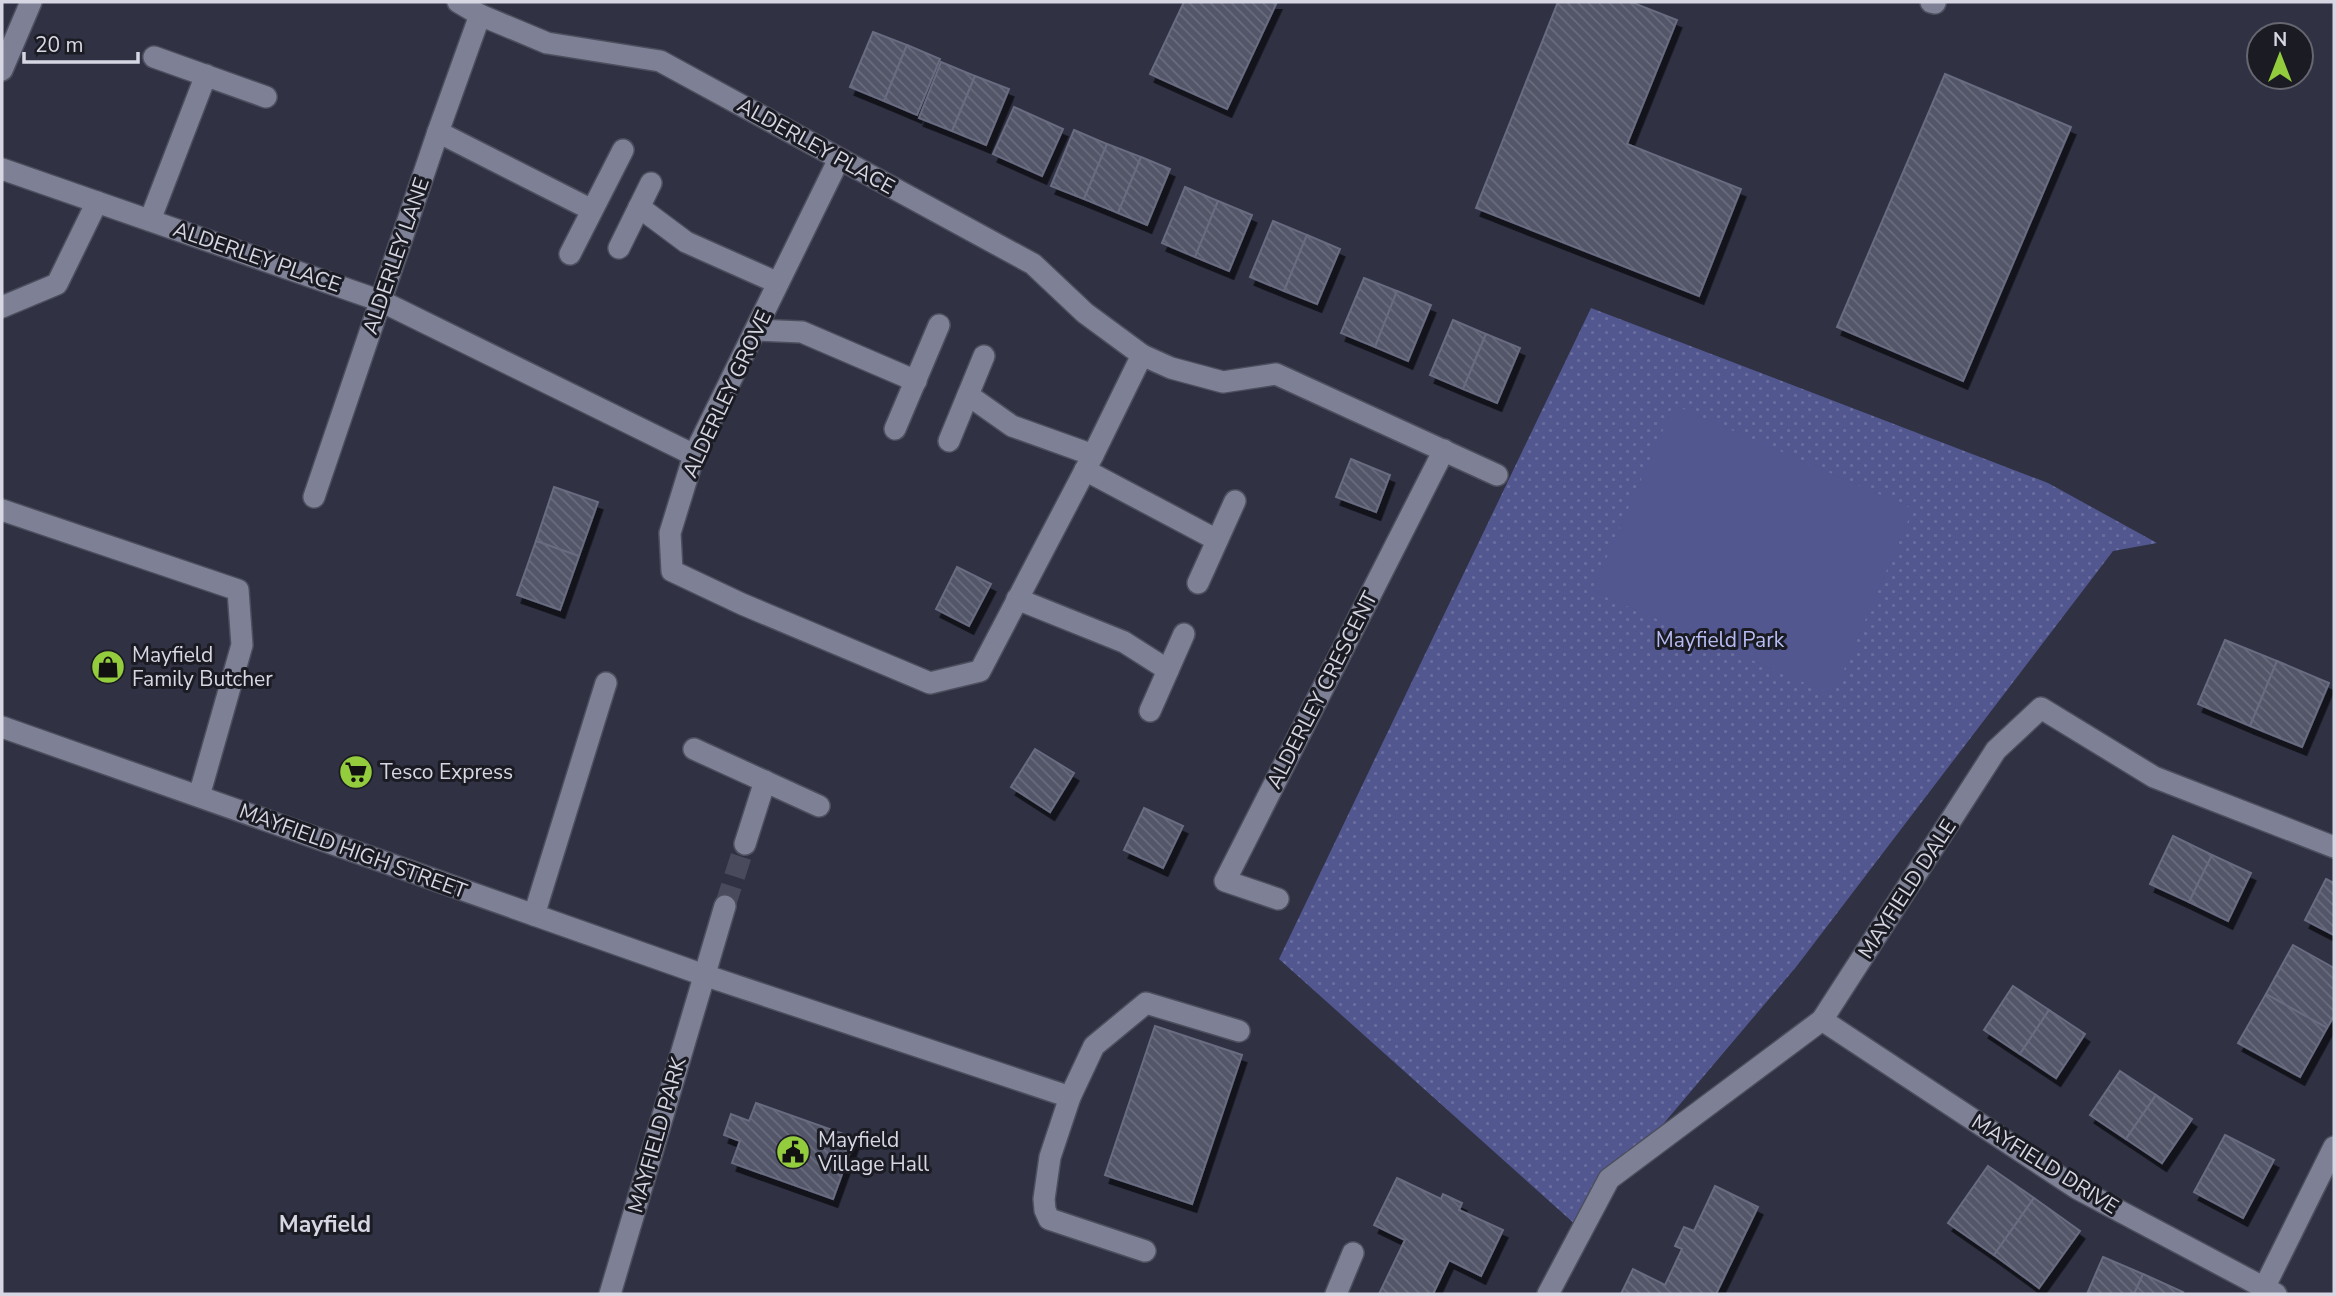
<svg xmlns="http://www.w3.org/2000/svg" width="2336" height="1296" font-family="'Nunito Sans',sans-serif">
<defs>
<pattern id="park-dots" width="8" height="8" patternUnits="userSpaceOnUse" patternTransform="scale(1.75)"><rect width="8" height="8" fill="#525790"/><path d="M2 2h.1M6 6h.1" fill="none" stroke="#6a6e9f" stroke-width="1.8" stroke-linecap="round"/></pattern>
<pattern id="building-back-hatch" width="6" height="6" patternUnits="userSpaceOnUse" patternTransform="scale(1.75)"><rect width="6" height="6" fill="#525568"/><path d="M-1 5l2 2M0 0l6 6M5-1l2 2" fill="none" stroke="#6a6d7d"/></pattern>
<filter id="shadow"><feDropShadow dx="4.5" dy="8" stdDeviation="0" flood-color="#0009"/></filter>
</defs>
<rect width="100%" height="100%" fill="#303244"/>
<polygon fill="url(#park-dots)" points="1591,308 2048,483 2157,543 2113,551 1796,967 1577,1226 1279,959"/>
<polygon fill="#525790" points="1674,405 1913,509 1833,695 1592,591"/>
<g fill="url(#building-back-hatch)" stroke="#696c80" stroke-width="2" filter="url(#shadow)">
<polygon points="1184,2 1277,2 1227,109 1150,74"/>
<polygon points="1558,2 1631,2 1677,20 1627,144 1741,189 1699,296 1476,208"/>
<polygon points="873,32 907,45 884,101 850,87"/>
<polygon points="907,45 940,59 917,115 884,101"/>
<polygon points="941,62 975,76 952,131 919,118"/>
<polygon points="1945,74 2071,127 1963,381 1837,327"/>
<polygon points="975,76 1009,89 986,145 952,131"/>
<polygon points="1014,107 1063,129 1042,176 993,154"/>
<polygon points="1074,130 1107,144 1084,199 1051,186"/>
<polygon points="1107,144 1141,157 1118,213 1084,199"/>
<polygon points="1141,157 1170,169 1147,225 1118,213"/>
<polygon points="1185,187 1218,201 1195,257 1162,243"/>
<polygon points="1218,201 1252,215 1229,271 1195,257"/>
<polygon points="1273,221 1307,235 1284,291 1250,277"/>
<polygon points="1307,235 1340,249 1317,304 1284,291"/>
<polygon points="1364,278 1397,291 1375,347 1341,333"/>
<polygon points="1397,291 1431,305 1408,361 1375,347"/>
<polygon points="1453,320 1486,334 1463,389 1430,375"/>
<polygon points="1486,334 1520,348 1497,403 1463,389"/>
<polygon points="1351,459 1390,475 1376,512 1336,497"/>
<polygon points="554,487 598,502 579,556 536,541"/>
<polygon points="536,541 579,556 560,610 517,595"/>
<polygon points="957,567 991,584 969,626 936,609"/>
<polygon points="2225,640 2277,661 2250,726 2198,704"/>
<polygon points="2277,661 2329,683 2302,747 2250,726"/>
<polygon points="1035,749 1074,773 1050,812 1011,787"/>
<polygon points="1144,808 1183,826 1163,868 1124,850"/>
<polygon points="2173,836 2212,855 2189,902 2150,884"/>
<polygon points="2212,855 2251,873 2228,921 2189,902"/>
<polygon points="2326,879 2334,883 2334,935 2305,920"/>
<polygon points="2293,945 2334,968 2334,1016 2327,1028 2266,994"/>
<polygon points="2013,986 2049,1010 2020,1054 1984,1030"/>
<polygon points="2266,994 2327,1028 2300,1077 2238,1043"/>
<polygon points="2049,1010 2085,1034 2056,1078 2020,1054"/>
<polygon points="1155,1026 1242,1055 1192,1204 1105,1175"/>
<polygon points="2120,1071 2156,1095 2126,1139 2090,1115"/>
<polygon points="2156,1095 2192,1119 2162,1163 2126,1139"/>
<polygon points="756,1103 855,1138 833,1199 732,1163 740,1141 724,1135 731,1114 749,1121"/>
<polygon points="2225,1135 2274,1160 2243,1218 2194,1192"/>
<polygon points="1988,1166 2034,1198 1994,1255 1948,1223"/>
<polygon points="1397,1178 1441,1199 1443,1194 1462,1203 1459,1210 1503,1230 1481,1276 1449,1260 1433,1294 1379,1294 1405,1240 1374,1225"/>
<polygon points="1715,1186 1758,1207 1716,1294 1621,1294 1633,1269 1665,1285 1682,1249 1675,1246 1684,1227 1694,1231"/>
<polygon points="2034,1198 2080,1231 2039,1288 1994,1255"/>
<polygon points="2103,1257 2143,1274 2134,1294 2087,1294"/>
<polygon points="2143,1274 2183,1292 2181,1294 2134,1294"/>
</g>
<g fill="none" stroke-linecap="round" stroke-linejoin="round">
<polyline stroke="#494b5c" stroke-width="21" stroke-dasharray="21 10" stroke-linecap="butt" points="725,906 745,844"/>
<g stroke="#4d4f5e" stroke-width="24">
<g id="minor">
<polyline points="458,2 480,15 547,43 660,61 1033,264 1085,313 1142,355"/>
<polyline points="1931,2 1935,3"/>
<polyline points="154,57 266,97"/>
<polyline points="2,70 31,2"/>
<polyline points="438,132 592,210"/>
<polyline points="839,159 694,455 670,533 672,571 742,604 930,683 980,671 1093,455 1142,355 1171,368 1223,382 1276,374 1497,475"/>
<polyline points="2,169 381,301 694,455"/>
<polyline points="639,207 686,242 778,283"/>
<polyline points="150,220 206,75"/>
<polyline points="619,248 651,183"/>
<polyline points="570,254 623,150"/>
<polyline points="2,307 57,284 97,202"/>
<polyline points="756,330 802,332 916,381"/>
<polyline points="968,395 1012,426 1093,455"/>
<polyline points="895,429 939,325"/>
<polyline points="949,441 984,356"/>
<polyline points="1085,470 1217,540"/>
<polyline points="314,497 438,132 480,15"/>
<polyline points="2,510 238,590 242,645 199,796"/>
<polyline points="1198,583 1235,501"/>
<polyline points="1017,599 1124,642 1168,670"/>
<polyline points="1150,711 1184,634"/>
<polyline points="2,727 704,975 1070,1097"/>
<polyline points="694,749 819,806"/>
<polyline points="745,844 765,781"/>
<polyline points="1278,899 1225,881 1444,450"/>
<polyline points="534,915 606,683"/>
<polyline points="1822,1020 2078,1189 2276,1294"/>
<polyline points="1145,1251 1049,1219 1045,1210 1044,1199 1050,1157 1070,1097 1094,1046 1146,1003 1239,1031"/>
<polyline points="2264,1288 2334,1147"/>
<polyline points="610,1294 725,906"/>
<polyline points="1336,1294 1353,1253"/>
<polyline points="1548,1294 1609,1179 1822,1020 1996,750 2041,708 2154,777 2334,847"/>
</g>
</g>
<use href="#minor" stroke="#7e8195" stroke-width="21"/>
</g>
<defs>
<g id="shop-disc" transform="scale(1.75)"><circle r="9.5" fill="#93cc3d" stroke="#1a1b23"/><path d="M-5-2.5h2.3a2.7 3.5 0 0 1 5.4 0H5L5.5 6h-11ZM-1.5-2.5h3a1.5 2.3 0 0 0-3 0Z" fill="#111"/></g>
<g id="supermarket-disc" transform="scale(1.75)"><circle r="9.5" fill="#93cc3d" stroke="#1a1b23"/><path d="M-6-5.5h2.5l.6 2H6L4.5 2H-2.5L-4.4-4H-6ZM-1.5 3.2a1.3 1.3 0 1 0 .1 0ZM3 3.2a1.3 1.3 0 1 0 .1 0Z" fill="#111"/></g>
<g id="civic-disc" transform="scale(1.75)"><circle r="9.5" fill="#93cc3d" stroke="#1a1b23"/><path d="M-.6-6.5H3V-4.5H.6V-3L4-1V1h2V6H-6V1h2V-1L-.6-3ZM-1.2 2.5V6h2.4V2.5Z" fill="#111"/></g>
</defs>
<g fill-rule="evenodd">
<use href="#shop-disc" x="108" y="667"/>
<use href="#supermarket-disc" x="356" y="772"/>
<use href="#civic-disc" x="793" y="1152"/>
</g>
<g text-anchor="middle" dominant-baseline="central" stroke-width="6" stroke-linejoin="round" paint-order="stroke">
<g font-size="21" fill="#d6d7e3" stroke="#1a1b23">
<text transform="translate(816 146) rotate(29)">ALDERLEY PLACE</text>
<text transform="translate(396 256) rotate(-71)">ALDERLEY LANE</text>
<text transform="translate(257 257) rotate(19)">ALDERLEY PLACE</text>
<text transform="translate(727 394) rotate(-65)">ALDERLEY GROVE</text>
<text transform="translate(1322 690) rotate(-63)">ALDERLEY CRESCENT</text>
<text transform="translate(353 851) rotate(20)">MAYFIELD HIGH STREET</text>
<text transform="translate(1907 889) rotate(-57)">MAYFIELD DALE</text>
<text transform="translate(657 1135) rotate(-74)">MAYFIELD PARK</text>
<text transform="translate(2045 1164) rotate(32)">MAYFIELD DRIVE</text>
</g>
<g font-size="21" fill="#b7bdf2" stroke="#1a1b23">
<text x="1720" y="640">Mayfield Park</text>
</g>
<g font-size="21" fill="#d6d7e3" stroke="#1a1b23" text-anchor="start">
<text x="132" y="655">Mayfield<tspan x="132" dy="24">Family Butcher</tspan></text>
<text x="380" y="772">Tesco Express</text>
<text x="818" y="1140">Mayfield<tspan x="818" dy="24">Village Hall</tspan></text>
</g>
<g font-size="23" font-weight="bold" fill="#d6d7e3" stroke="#1a1b23">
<text x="325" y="1224">Mayfield</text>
</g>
</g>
<rect width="2336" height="1296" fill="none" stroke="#d6d7e3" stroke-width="7"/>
<g transform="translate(2280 56)"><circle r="33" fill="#1a1b23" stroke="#656670" stroke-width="2"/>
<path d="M0-5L12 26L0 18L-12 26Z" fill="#93cc3d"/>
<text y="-10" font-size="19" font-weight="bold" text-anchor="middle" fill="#d6d7e3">N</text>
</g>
<path d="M24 52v10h114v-10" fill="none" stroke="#d6d7e3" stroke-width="3.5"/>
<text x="35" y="52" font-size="21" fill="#d6d7e3" stroke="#1a1b23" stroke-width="5" paint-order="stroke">20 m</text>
</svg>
